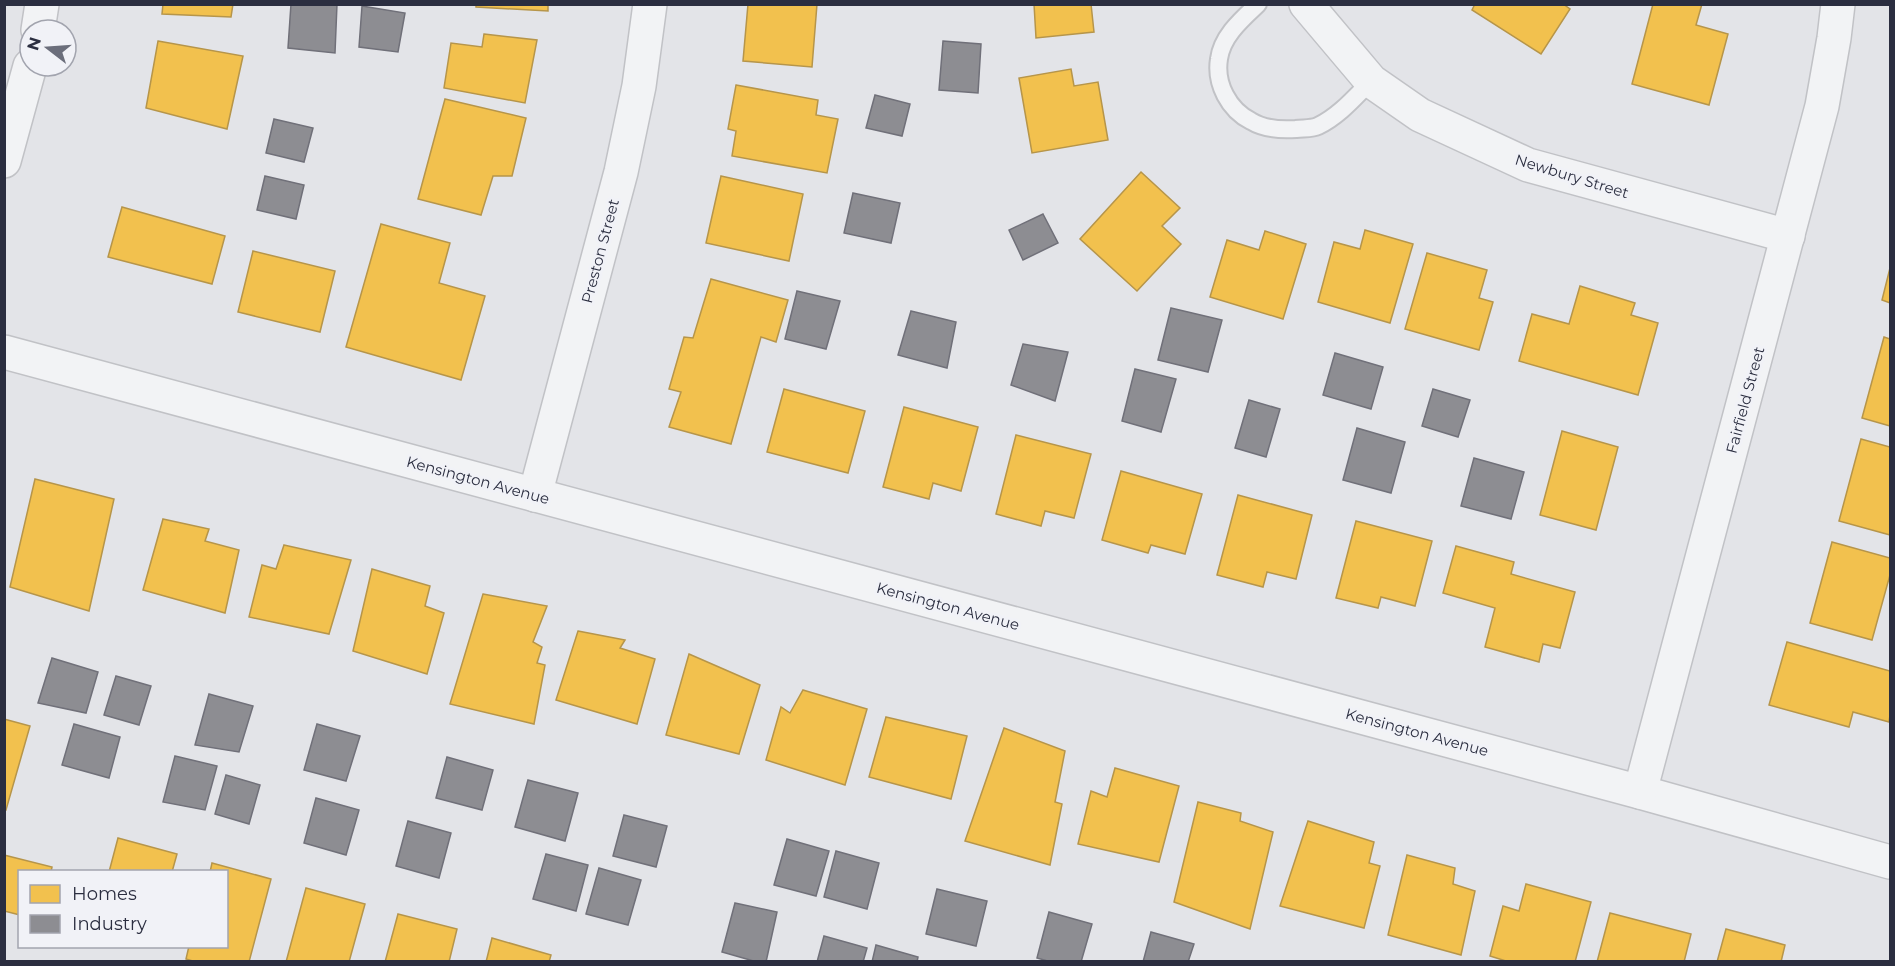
<svg xmlns="http://www.w3.org/2000/svg" width="1895" height="966" font-family="Montserrat,sans-serif">
<rect width="100%" height="100%" fill="#e3e4e8"/>
<g fill="#f2c14e" stroke="#b6954a" stroke-width="1.5">
<polygon points="163,4 233,4 231,17 162,14"/>
<polygon points="476,4 548,4 548,11 476,7"/>
<polygon points="748,4 817,4 812,67 743,61"/>
<polygon points="1034,4 1091,4 1094,32 1036,38"/>
<polygon points="1475,4 1563,4 1570,9 1541,54 1472,10"/>
<polygon points="1653,4 1702,4 1696,25 1728,34 1709,105 1632,84"/>
<polygon points="484,34 537,40 525,103 444,88 451,43 482,47"/>
<polygon points="158,41 243,56 227,129 146,108"/>
<polygon points="1071,69 1074,86 1098,82 1108,140 1032,153 1019,78"/>
<polygon points="736,85 818,100 816,115 838,119 827,173 732,156 736,131 728,129"/>
<polygon points="445,99 526,118 512,176 493,176 481,215 418,199"/>
<polygon points="1141,172 1180,208 1162,226 1181,244 1137,291 1080,239"/>
<polygon points="721,176 803,194 789,261 706,243"/>
<polygon points="122,207 225,236 212,284 108,257"/>
<polygon points="381,224 450,243 439,283 485,296 461,380 346,347"/>
<polygon points="1365,230 1413,244 1390,323 1318,302 1334,242 1360,249"/>
<polygon points="1265,231 1306,244 1283,319 1210,297 1227,240 1259,250"/>
<polygon points="253,251 335,271 320,332 238,312"/>
<polygon points="1427,253 1487,270 1479,298 1493,302 1479,350 1405,329"/>
<polygon points="1890,268 1890,303 1882,300"/>
<polygon points="711,279 788,300 776,342 761,337 731,444 669,427 681,392 669,389 684,337 693,338"/>
<polygon points="1580,286 1635,303 1631,315 1658,323 1638,395 1519,361 1532,314 1569,324"/>
<polygon points="1884,337 1890,339 1890,426 1862,418"/>
<polygon points="784,389 865,411 848,473 767,452"/>
<polygon points="904,407 978,427 961,491 933,483 929,499 883,487"/>
<polygon points="1562,431 1618,447 1596,530 1540,515"/>
<polygon points="1016,435 1091,454 1074,518 1045,511 1041,526 996,514"/>
<polygon points="1861,439 1890,447 1890,535 1839,521"/>
<polygon points="1121,471 1202,494 1185,554 1151,545 1148,553 1102,540"/>
<polygon points="35,479 114,499 89,611 10,587"/>
<polygon points="1238,495 1312,515 1296,579 1267,572 1263,587 1217,575"/>
<polygon points="163,519 209,529 205,541 239,550 225,613 143,590"/>
<polygon points="1356,521 1432,541 1415,606 1381,597 1378,608 1336,598"/>
<polygon points="1832,542 1890,558 1890,575 1872,640 1810,623"/>
<polygon points="284,545 351,560 329,634 249,617 262,565 276,569"/>
<polygon points="1456,546 1514,562 1511,574 1575,592 1560,648 1543,644 1539,662 1485,647 1495,608 1443,593"/>
<polygon points="372,569 430,586 425,606 444,613 427,674 353,651"/>
<polygon points="483,594 547,606 533,642 542,647 537,663 545,665 534,724 450,704"/>
<polygon points="578,631 625,640 620,648 655,659 637,724 556,700"/>
<polygon points="1787,642 1890,671 1890,715 1889,722 1853,712 1849,727 1769,705"/>
<polygon points="689,654 760,685 739,754 666,735"/>
<polygon points="803,690 867,709 845,785 766,760 781,707 790,713"/>
<polygon points="886,717 967,736 951,799 869,777"/>
<polygon points="4,719 30,726 6,810 4,809"/>
<polygon points="1004,728 1065,751 1055,802 1062,804 1050,865 965,841"/>
<polygon points="1115,768 1179,786 1159,862 1078,844 1091,791 1107,797"/>
<polygon points="1198,802 1241,813 1240,821 1273,832 1250,929 1174,902"/>
<polygon points="1308,821 1374,842 1369,863 1380,866 1364,928 1280,906"/>
<polygon points="118,838 177,854 172,872 109,872"/>
<polygon points="4,855 52,867 51,872 20,872 20,915 4,911"/>
<polygon points="1407,855 1455,868 1453,884 1475,891 1461,955 1388,935"/>
<polygon points="212,863 271,879 249,962 196,962 186,959 189,946 226,946 226,872 210,872"/>
<polygon points="1526,884 1591,902 1575,962 1509,962 1490,956 1503,906 1519,911"/>
<polygon points="306,888 365,904 349,962 286,962"/>
<polygon points="1610,913 1691,934 1684,962 1597,962"/>
<polygon points="398,914 457,929 449,962 385,962"/>
<polygon points="1726,929 1785,945 1781,962 1717,962"/>
<polygon points="492,938 551,955 549,962 486,962"/>
</g>
<g fill="#8d8d92" stroke="#707079" stroke-width="1.5">
<polygon points="291,4 337,4 335,53 288,48"/>
<polygon points="362,6 405,13 398,52 359,47"/>
<polygon points="943,41 981,44 978,93 939,90"/>
<polygon points="875,95 910,104 902,136 866,128"/>
<polygon points="274,119 313,128 304,162 266,153"/>
<polygon points="265,176 304,185 296,219 257,210"/>
<polygon points="853,193 900,203 891,243 844,233"/>
<polygon points="1043,214 1058,243 1023,260 1009,230"/>
<polygon points="797,291 840,301 826,349 785,339"/>
<polygon points="1171,308 1222,320 1208,372 1158,360"/>
<polygon points="911,311 956,322 947,368 898,355"/>
<polygon points="1023,344 1068,352 1055,401 1011,385"/>
<polygon points="1335,353 1383,367 1371,409 1323,395"/>
<polygon points="1135,369 1176,379 1161,432 1122,421"/>
<polygon points="1433,389 1470,400 1458,437 1422,426"/>
<polygon points="1249,400 1280,409 1266,457 1235,448"/>
<polygon points="1357,428 1405,442 1391,493 1343,480"/>
<polygon points="1474,458 1524,472 1511,519 1461,506"/>
<polygon points="52,658 98,672 86,713 38,703"/>
<polygon points="116,676 151,686 139,725 104,715"/>
<polygon points="209,694 253,706 239,752 195,745"/>
<polygon points="74,724 120,737 109,778 62,765"/>
<polygon points="317,724 360,736 346,781 304,770"/>
<polygon points="175,756 217,766 205,810 163,802"/>
<polygon points="447,757 493,770 482,810 436,798"/>
<polygon points="226,775 260,785 249,824 215,814"/>
<polygon points="528,780 578,793 565,841 515,827"/>
<polygon points="316,798 359,810 346,855 304,843"/>
<polygon points="624,815 667,826 656,867 613,856"/>
<polygon points="408,821 451,833 439,878 396,866"/>
<polygon points="787,839 829,851 816,896 774,885"/>
<polygon points="836,851 879,863 867,909 824,897"/>
<polygon points="546,854 588,865 576,911 533,899"/>
<polygon points="599,868 641,880 628,925 586,914"/>
<polygon points="937,889 987,901 976,946 926,934"/>
<polygon points="735,903 777,912 766,962 757,962 722,952"/>
<polygon points="1049,912 1092,924 1081,962 1051,962 1037,958"/>
<polygon points="1151,932 1194,944 1188,962 1143,962"/>
<polygon points="824,936 867,948 863,962 817,962"/>
<polygon points="876,945 918,957 917,962 872,962"/>
</g>
<g fill="none" stroke-linecap="round" stroke-linejoin="round">
<g stroke="#c1c2c6" stroke-width="20">
<path id="lane" d="M 1258,4 C 1242,19 1222,36 1219,59 C 1215,84 1229,110 1251,121 C 1264,129 1281,130 1296,129 C 1303,128 1312,129 1318,126 C 1339,116 1355,97 1371,81"/>
</g>
<g stroke="#c1c2c6" stroke-width="36">
<g id="street">
<polyline points="1306,4 1371,81 1420,115 1528,165 1788,236"/>
<polyline points="38,30 42,4"/>
<polyline points="4,161 30,66"/>
<polyline points="4,352 1640,792 1890,862"/>
<polyline points="535,495 621,172 639,86 650,4"/>
<polyline points="1640,792 1822,106 1834,38 1838,4"/>
</g>
</g>
<use href="#lane" stroke="#f2f3f5" stroke-width="16"/>
<use href="#street" stroke="#f2f3f5" stroke-width="33"/>
</g>
<g text-anchor="middle" dominant-baseline="central" stroke-width="6" stroke-linejoin="round" paint-order="stroke">
<g font-size="15" fill="#2b2e40" stroke="#f1f2f7">
<text transform="translate(1572 176) rotate(17)">Newbury Street</text>
<text transform="translate(600 251) rotate(-75)">Preston Street</text>
<text transform="translate(1745 400) rotate(-75)">Fairfield Street</text>
<text transform="translate(478 480) rotate(15)">Kensington Avenue</text>
<text transform="translate(948 606) rotate(15)">Kensington Avenue</text>
<text transform="translate(1417 732) rotate(15)">Kensington Avenue</text>
</g>
</g>
<rect width="1895" height="966" fill="none" stroke="#2b2e40" stroke-width="12"/>
<rect x="18" y="870" width="210" height="78" fill="#f1f2f7" stroke="#a2a4ae" stroke-width="1.5"/>
<rect x="30" y="885" width="30" height="18" fill="#f2c14e" stroke="#a2a4ae" stroke-width="1.5"/>
<text x="72" y="900" font-size="18" fill="#2b2e40">Homes</text>
<rect x="30" y="915" width="30" height="18" fill="#8d8d92" stroke="#a2a4ae" stroke-width="1.5"/>
<text x="72" y="930" font-size="18" fill="#2b2e40">Industry</text>
<g transform="translate(48 48) rotate(287)"><circle r="28" fill="#f1f2f7" stroke="#a2a4ae" stroke-width="1.5"/>
<path d="M0-4.5L10 22L0 15L-10 22Z" fill="#6b6e7b"/>
<text y="-9" font-size="16" font-weight="bold" text-anchor="middle" fill="#2b2e40">N</text>
</g>
</svg>
